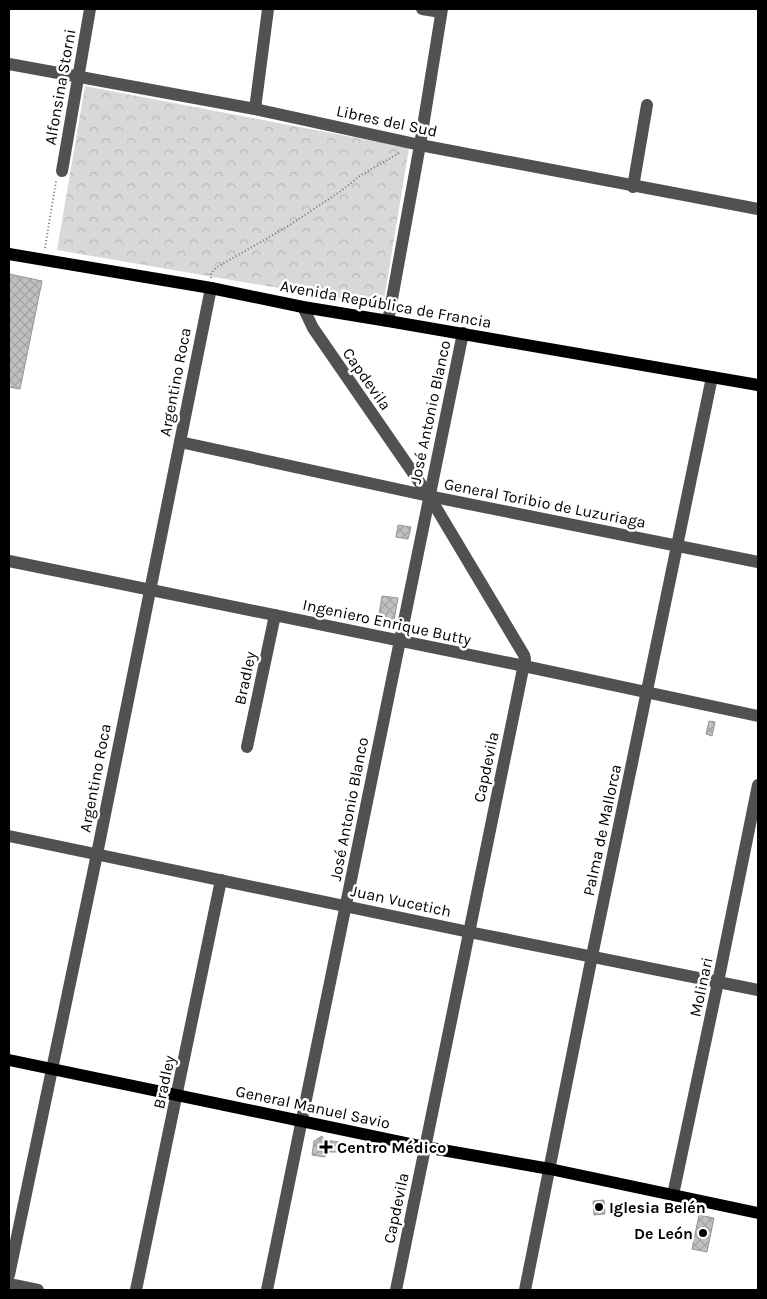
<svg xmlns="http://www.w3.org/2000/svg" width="767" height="1299" font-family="Karla,sans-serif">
<defs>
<pattern id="forest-crowns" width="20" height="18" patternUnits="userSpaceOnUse" patternTransform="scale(1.25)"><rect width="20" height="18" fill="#d8d8d8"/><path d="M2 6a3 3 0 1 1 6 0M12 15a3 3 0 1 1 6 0" fill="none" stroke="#b8b8b8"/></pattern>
<pattern id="building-cross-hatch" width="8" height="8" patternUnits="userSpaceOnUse" patternTransform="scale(1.25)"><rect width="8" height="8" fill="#c0c0c0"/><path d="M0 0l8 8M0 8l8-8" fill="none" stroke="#a3a3a3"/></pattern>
</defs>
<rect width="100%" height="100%" fill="#fff"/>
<polygon fill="url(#forest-crowns)" points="85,86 409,148 383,306 57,250"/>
<g fill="url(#building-cross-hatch)" stroke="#959595">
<polygon points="9,274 42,281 20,389 9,387"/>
<polygon points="398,525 411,527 408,539 396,537"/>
<polygon points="382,596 398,598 393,626 387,629 377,627"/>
<polygon points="709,721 715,722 712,736 706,734"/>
<polygon points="322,1136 324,1140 339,1142 337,1152 326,1152 325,1157 312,1155 314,1141"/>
<polygon points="604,1200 605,1214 594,1215 593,1201"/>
<polygon points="699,1215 714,1218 707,1252 692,1249"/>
</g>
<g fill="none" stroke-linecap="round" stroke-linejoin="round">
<g stroke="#737373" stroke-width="2" stroke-dasharray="1 2.5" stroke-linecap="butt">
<polyline points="45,248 56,181"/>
<polyline points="211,278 211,273 217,267 285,228 341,191 361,175 401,152"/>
</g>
<g stroke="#515151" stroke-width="12">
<polyline points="422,9 441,12"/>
<polyline points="9,64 255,109 420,145 758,209"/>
<polyline points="255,109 268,9"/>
<polyline points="62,171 90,9"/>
<polyline points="633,187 647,105"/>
<polyline points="303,307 313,328 429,496 524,655 525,659 396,1290"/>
<polyline points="388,321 420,145 442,9"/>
<polyline points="180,442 429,496 758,562"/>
<polyline points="9,561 524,666 758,716"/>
<polyline points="247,747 275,615"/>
<polyline points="9,836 469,932 758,990"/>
<polyline points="673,1195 718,982 758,785"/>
<polyline points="9,1275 97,854 211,288"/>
<polyline points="9,1284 38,1290"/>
<polyline points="136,1290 221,880"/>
<polyline points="267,1290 463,333"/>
<polyline points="525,1290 592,956 712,377"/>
</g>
<g stroke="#000" stroke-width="12">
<polyline points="9,254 211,288 303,307 388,321 758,385"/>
<polyline points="9,1060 425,1147 550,1169 758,1213"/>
</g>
</g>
<g fill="#000" stroke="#fff" stroke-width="2">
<path d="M323.5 1139.5h5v5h5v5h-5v5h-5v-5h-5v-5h5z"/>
<circle cx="599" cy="1207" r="5"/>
<circle cx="703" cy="1233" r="5"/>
</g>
<g text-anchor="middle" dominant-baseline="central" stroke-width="5" stroke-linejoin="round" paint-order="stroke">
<g font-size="16" fill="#000" stroke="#fff">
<text transform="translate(60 87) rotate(-80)">Alfonsina Storni</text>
<text transform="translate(387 121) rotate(12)">Libres del Sud</text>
<text transform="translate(386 304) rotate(10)">Avenida República de Francia</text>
<text transform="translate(367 379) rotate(55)">Capdevila</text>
<text transform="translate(175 382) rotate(-79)">Argentino Roca</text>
<text transform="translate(430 412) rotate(-78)">José Antonio Blanco</text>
<text transform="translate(545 503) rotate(11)">General Toribio de Luzuriaga</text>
<text transform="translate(387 622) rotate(12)">Ingeniero Enrique Butty</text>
<text transform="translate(245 678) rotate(-78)">Bradley</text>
<text transform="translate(486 767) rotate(-78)">Capdevila</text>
<text transform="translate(95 778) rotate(-79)">Argentino Roca</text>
<text transform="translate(349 809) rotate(-79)">José Antonio Blanco</text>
<text transform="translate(602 830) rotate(-78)">Palma de Mallorca</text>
<text transform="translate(401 901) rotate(12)">Juan Vucetich</text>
<text transform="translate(701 987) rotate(-78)">Molinari</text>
<text transform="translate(164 1082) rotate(-78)">Bradley</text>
<text transform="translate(313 1107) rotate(12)">General Manuel Savio</text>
<text transform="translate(396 1208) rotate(-78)">Capdevila</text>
</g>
<g font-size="16" font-weight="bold" fill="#000" stroke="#fff" text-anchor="start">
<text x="337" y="1147">Centro Médico</text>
<text x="609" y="1207">Iglesia Belén</text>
<text x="693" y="1233" text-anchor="end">De León</text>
</g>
</g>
<rect width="767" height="1299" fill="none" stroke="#000000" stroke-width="20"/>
</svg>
